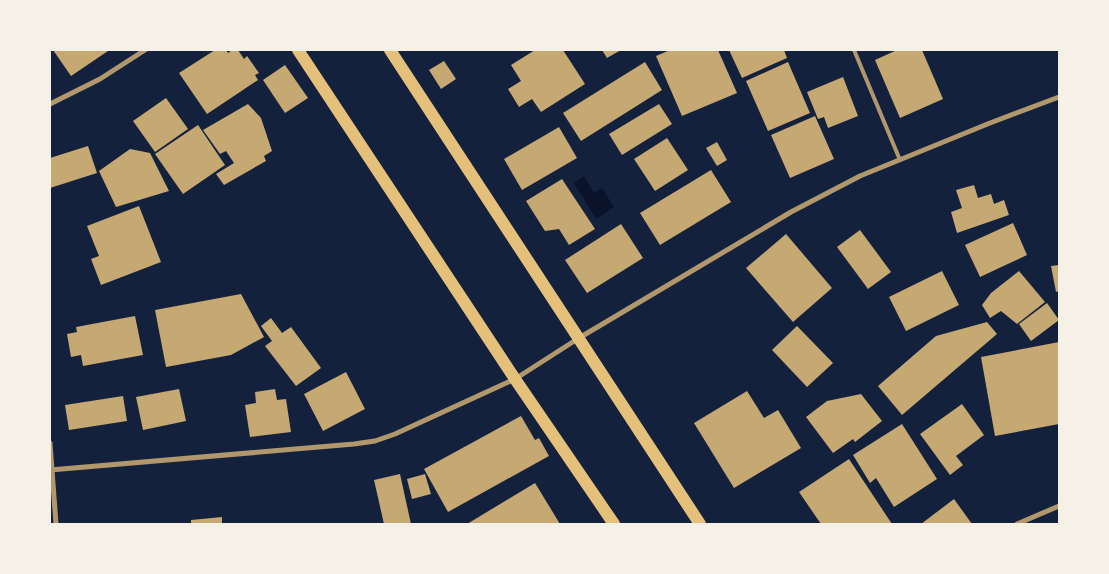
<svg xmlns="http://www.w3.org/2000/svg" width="1109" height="574" font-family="'Public Sans',sans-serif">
<rect width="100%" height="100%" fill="#14213d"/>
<polygon fill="#0b132b" points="584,176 594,193 602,188 614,207 596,219 574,183"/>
<g fill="#c6a872">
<polygon points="53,50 107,50 108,51 71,76"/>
<polygon points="215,50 226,50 228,53 232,50 238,50 244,59 247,56 259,73 255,75 258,80 207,114 179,73"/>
<polygon points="535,50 563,50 585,84 541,112 532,99 519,107 508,89 521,81 511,65"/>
<polygon points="602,50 621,50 607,58"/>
<polygon points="670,50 718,50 737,93 682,116 656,56"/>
<polygon points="729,50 784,50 787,58 742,78"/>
<polygon points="897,50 922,50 943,99 900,118 875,60"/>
<polygon points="444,61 456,79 441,89 429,70"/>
<polygon points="645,62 662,90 581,141 563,113"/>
<polygon points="788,62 810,113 768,131 746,81"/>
<polygon points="285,65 308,98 285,113 263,80"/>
<polygon points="843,77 858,116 828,128 824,117 818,119 807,92"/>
<polygon points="166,98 188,129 155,152 133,121"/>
<polygon points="248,104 261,118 272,151 264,156 266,161 224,185 216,174 234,163 226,151 220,154 203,130"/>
<polygon points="659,104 672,124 622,155 609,134"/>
<polygon points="815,116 834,159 790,178 771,135"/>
<polygon points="198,125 225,165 183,194 155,154"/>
<polygon points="559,127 577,158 522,190 504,159"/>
<polygon points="667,138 688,170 655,191 634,159"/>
<polygon points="717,142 727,160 717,166 706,148"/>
<polygon points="88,146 97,173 50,188 50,158"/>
<polygon points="130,149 150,153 169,191 116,207 99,171"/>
<polygon points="711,170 731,202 660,245 640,213"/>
<polygon points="562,179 595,229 569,245 559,229 545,231 526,201"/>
<polygon points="974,185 978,198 991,194 994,204 1004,200 1009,215 957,233 951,212 962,208 956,190"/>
<polygon points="139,206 161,262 101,285 91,259 99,256 87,226"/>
<polygon points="1013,223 1027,255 980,277 965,245"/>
<polygon points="621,224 643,258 587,293 565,260"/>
<polygon points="860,230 891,272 868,289 837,247"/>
<polygon points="786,234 832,288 793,322 746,268"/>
<polygon points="1059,265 1059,291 1056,292 1051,266"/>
<polygon points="942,271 959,305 906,331 889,297"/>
<polygon points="1019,271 1045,302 1017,324 1001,311 990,318 982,305 991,293"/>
<polygon points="241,294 264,337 231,355 166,367 155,310"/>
<polygon points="1047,303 1059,320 1031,341 1019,324"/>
<polygon points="135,316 143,355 83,366 81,355 71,357 67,334 77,332 76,327"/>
<polygon points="271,318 282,333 291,327 321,368 296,386 265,346 272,341 261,326"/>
<polygon points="987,322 997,334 902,415 878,386 936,336"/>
<polygon points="797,326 833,363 807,387 772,350"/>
<polygon points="1059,342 1059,424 995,436 981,357"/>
<polygon points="346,372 365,409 323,431 304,394"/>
<polygon points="179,389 186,421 143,430 136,397"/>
<polygon points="275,389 277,400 286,399 291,432 250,437 245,405 256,403 255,392"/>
<polygon points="747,391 764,418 778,410 801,448 734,488 694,423"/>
<polygon points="861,394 882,421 855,442 853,439 833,453 806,417 827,401"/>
<polygon points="123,396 127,421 69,430 65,405"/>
<polygon points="962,404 984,435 956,456 963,465 950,475 920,434"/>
<polygon points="521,416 535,440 539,438 549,456 448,512 424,469"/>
<polygon points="902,424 937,479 894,507 876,478 870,483 853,455"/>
<polygon points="849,459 892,524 821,524 799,492"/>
<polygon points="400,474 411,524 384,524 374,480"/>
<polygon points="425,474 431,494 412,499 407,479"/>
<polygon points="535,483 560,524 467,524"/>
<polygon points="954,499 972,524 921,524"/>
<polygon points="222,517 222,524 191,524 191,520"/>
</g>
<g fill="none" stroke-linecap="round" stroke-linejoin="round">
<polyline stroke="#b1986c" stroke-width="4" points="854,50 900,160"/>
<g stroke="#b1986c" stroke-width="5">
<polyline points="50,104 100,79 145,50"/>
<polyline points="50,443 56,524"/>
<polyline points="50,470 354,444 375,441 395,434 515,379 579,338 791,212 860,176 990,123 1059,97"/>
<polyline points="1017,524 1059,506"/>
</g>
<g stroke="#e5c07b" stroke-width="12">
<polyline points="298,50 515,379 614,524"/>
<polyline points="390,50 700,524"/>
</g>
</g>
<rect width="1109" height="574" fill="none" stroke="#f6f1e7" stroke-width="102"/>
</svg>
